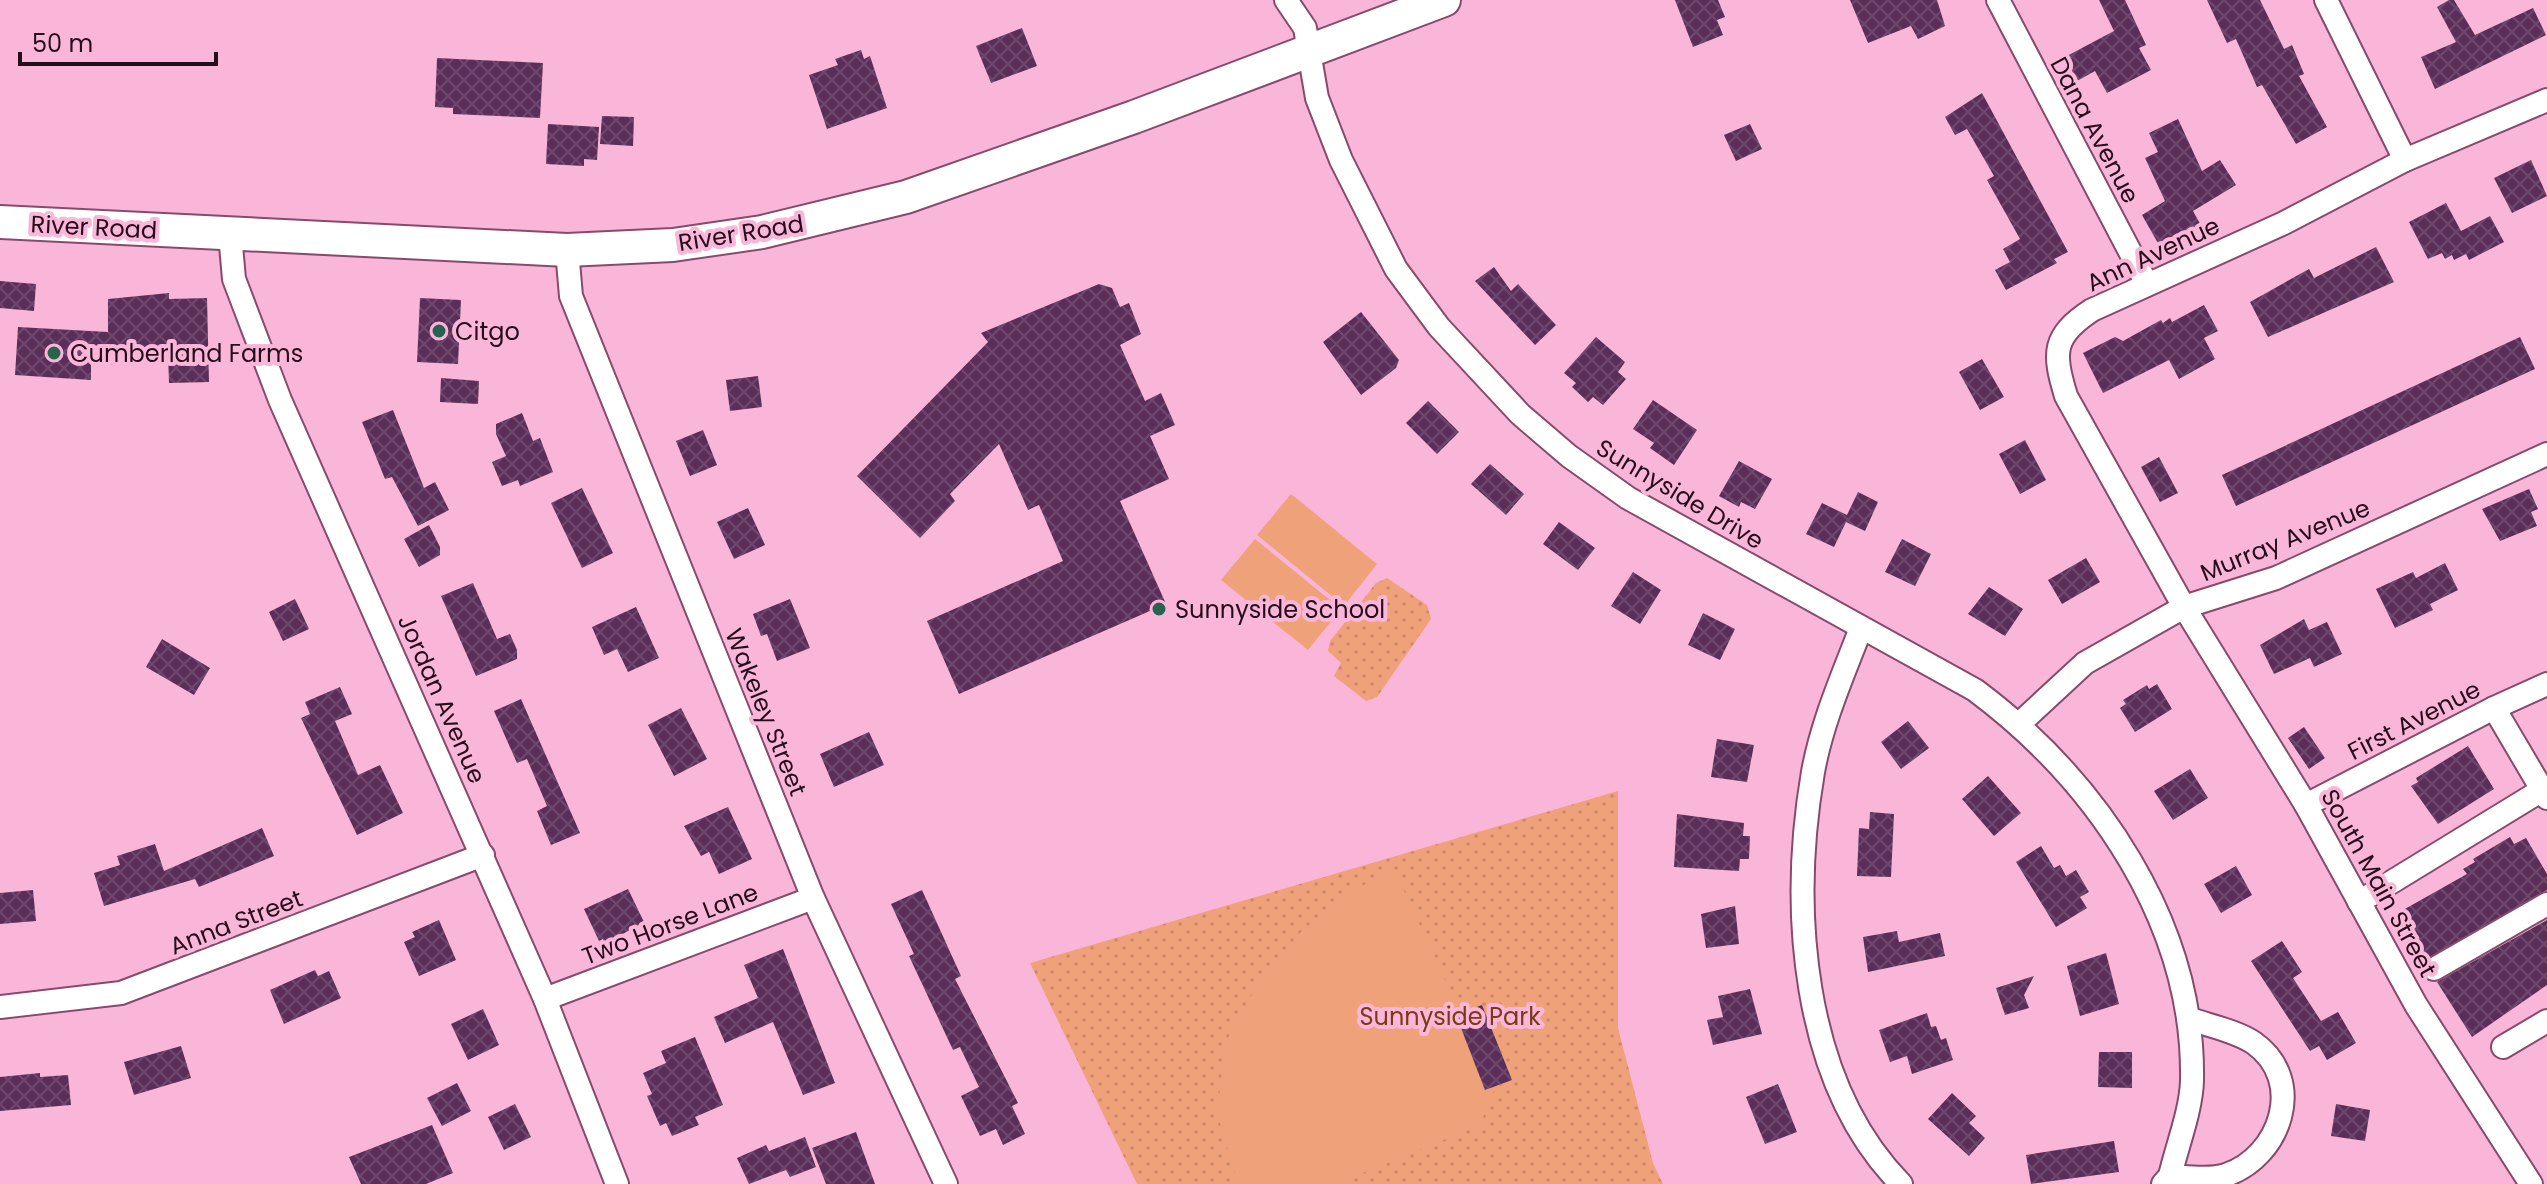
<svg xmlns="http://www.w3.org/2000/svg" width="2547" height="1184" font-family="Poppins,sans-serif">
<defs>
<pattern id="green-dots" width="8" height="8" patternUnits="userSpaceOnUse" patternTransform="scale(2)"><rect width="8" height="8" fill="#efa17a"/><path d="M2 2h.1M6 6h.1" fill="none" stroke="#cd8969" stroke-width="1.8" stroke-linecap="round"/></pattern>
<pattern id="building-cross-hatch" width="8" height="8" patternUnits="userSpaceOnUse" patternTransform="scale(2)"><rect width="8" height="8" fill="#5a2e59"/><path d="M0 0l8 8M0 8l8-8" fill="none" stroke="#6e496d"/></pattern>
</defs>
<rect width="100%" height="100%" fill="#fab6d8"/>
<g fill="url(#green-dots)">
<polygon points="1387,578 1427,605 1431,619 1377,697 1366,701 1334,676 1341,663 1328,651 1330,641 1376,583"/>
<polygon points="1618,791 1618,1028 1653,1163 1663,1184 1137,1184 1030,963"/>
</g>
<g fill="#efa17a">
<polygon points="1291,494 1377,564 1344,606 1257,535"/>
<polygon points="1255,539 1341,609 1308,650 1221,580"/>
<polygon points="1395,871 1495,1088 1480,1125 1336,1184 1240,1184 1233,1169 1217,1112 1226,1042 1256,987 1299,934 1345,893"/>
</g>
<g fill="url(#building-cross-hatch)">
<polygon points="1675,0 1718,0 1725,17 1717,20 1723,35 1693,47"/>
<polygon points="1850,0 1937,0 1945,26 1918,39 1911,26 1868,43"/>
<polygon points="2099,0 2125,0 2146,45 2139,48 2151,70 2107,93 2095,71 2077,81 2065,57 2114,31"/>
<polygon points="2207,0 2260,0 2284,49 2292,45 2304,74 2299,76 2327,127 2296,144 2262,85 2257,87 2236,39 2227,43"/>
<polygon points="2449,0 2454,0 2475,35 2533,8 2546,35 2435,89 2421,57 2456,42 2437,7"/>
<polygon points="1022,28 1037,66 991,83 976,46"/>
<polygon points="861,50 864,59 870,56 887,108 827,129 809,75 838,65 835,59"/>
<polygon points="437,58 543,63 540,118 453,114 453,108 435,107"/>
<polygon points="1982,93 2068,252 2054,259 2057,263 2006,290 1995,270 2010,262 2003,249 2020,239 1987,180 1994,176 1967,129 1955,135 1945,117"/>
<polygon points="602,116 634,117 633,146 600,144"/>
<polygon points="2178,119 2202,171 2220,160 2236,185 2193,211 2209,240 2185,230 2159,245 2142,215 2165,201 2145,158 2158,152 2149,133"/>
<polygon points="548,124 599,127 597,160 584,159 584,166 546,164"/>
<polygon points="1750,124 1762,149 1736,161 1724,135"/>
<polygon points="2531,160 2547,196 2512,213 2494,178"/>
<polygon points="2446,203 2461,231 2490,216 2504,242 2469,260 2466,254 2454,260 2452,255 2445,259 2442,253 2428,259 2409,222"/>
<polygon points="2376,247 2394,282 2268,337 2250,302 2309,269 2314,278"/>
<polygon points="1494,267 1511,291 1518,284 1556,325 1535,345 1475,281"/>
<polygon points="0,281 36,284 34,311 0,308"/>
<polygon points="1099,284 1112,288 1120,307 1129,303 1141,334 1120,345 1145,401 1161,393 1175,425 1150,436 1169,479 1120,501 1166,604 959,694 927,621 1063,561 1039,505 1028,510 999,444 950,494 955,501 920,538 857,476 988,342 981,333"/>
<polygon points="169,293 169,299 207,298 209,382 169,383 168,353 125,353 126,364 91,365 91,380 15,375 18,327 108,332 108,299"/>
<polygon points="420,298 461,300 458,364 417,362"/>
<polygon points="2204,305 2218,331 2204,338 2215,359 2179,379 2169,360 2103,393 2083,353 2115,337 2123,341 2161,320 2163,323 2170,318 2172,322"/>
<polygon points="1361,312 1399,360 1396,368 1361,395 1323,342"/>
<polygon points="1596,337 1625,362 1618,372 1626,379 1603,405 1593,397 1588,402 1572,387 1576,383 1564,373"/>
<polygon points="2520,337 2535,369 2236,506 2222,475"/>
<polygon points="1982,359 2004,397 1980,410 1959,372"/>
<polygon points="758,376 762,407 730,411 726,380"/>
<polygon points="441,378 479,381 478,404 440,402"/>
<polygon points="1653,400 1697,430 1674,465 1650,448 1654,443 1633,429"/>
<polygon points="1428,401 1459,432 1437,454 1406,423"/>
<polygon points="393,410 424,488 435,482 449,510 418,526 392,477 385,479 362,422"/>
<polygon points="522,413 533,441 540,438 553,472 520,486 518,480 502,486 492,462 506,456 496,434 496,424"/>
<polygon points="703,430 717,465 690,476 676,441"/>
<polygon points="2025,440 2046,480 2020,494 1999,454"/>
<polygon points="2159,457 2178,493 2160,502 2141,467"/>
<polygon points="1739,461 1772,479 1755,509 1741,502 1739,507 1719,496"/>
<polygon points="1490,464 1524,494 1506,515 1471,484"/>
<polygon points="582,488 613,553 582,568 551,503"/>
<polygon points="2529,489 2538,509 2531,512 2537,526 2500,541 2482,509"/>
<polygon points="1858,492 1878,502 1865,531 1846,522 1834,547 1806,534 1822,503 1847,515"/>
<polygon points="748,508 765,545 734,559 717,522"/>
<polygon points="1559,522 1595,548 1578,570 1543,544"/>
<polygon points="429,525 440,547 440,555 419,567 404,539"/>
<polygon points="1902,539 1931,554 1915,586 1885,572"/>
<polygon points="2086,558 2100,582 2062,604 2048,580"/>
<polygon points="2445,563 2458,590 2430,604 2433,610 2395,628 2376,589 2413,572 2416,578"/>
<polygon points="1633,572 1661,590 1640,624 1611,606"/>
<polygon points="473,583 497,639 510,634 517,650 517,659 476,676 441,596"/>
<polygon points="1989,587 2023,609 2005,636 1968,614"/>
<polygon points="295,599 309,629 283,641 269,612"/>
<polygon points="790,599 810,648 777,661 767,634 761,636 753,614"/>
<polygon points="636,607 659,658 628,672 617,649 604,655 592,627"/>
<polygon points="1703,613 1735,629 1720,660 1688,645"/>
<polygon points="2304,619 2309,630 2327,622 2342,654 2314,667 2310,658 2274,674 2260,645"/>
<polygon points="162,639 210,668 194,695 146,667"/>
<polygon points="2157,684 2172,709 2135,732 2120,708 2126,704 2123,700 2147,685 2149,689"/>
<polygon points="340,687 352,714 335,721 358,775 380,765 403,813 357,835 301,718 310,714 305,702"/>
<polygon points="521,699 580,833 551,845 537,811 547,806 527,759 517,763 494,711"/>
<polygon points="681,708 707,759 674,776 648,725"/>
<polygon points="1908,721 1929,748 1901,769 1881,742"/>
<polygon points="2304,727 2325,758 2309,769 2288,738"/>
<polygon points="869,732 884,765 834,787 820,754"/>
<polygon points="1717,739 1754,745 1747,782 1711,777"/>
<polygon points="2468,746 2494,789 2438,824 2411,786 2418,782 2416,778"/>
<polygon points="2190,769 2208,798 2173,820 2154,791"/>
<polygon points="1988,776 2021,813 1994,836 1962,799"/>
<polygon points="728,807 752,859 719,874 709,852 701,856 684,826"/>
<polygon points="1870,812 1894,814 1891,877 1857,876 1859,828 1869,829"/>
<polygon points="1677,814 1744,823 1743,836 1750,836 1749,859 1740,859 1739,871 1674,867"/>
<polygon points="262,828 274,856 199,887 195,879 104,906 94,873 120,865 117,856 155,844 164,871"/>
<polygon points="2510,837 2514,844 2526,838 2547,874 2547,890 2423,961 2396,914 2467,874 2463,869 2475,862 2473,859"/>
<polygon points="2041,846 2054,868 2060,865 2066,876 2076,870 2089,892 2080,897 2087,908 2056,927 2016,862"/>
<polygon points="2236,866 2252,895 2221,913 2204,884"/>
<polygon points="628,889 644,922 605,944 603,939 599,941 584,909"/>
<polygon points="33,890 36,921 0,924 0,893"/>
<polygon points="922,890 961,976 955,979 1018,1103 1012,1106 1025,1134 1003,1145 996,1129 980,1136 961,1096 979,1087 960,1047 953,1050 909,956 914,954 891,904"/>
<polygon points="1735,906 1739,944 1706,948 1701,914"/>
<polygon points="439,920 456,960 419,976 404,942 415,937 412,932"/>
<polygon points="2547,920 2547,985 2472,1037 2437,982"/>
<polygon points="1897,931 1899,942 1940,933 1945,956 1868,972 1863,937"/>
<polygon points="2282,941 2302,972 2293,978 2321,1021 2338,1012 2356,1043 2327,1060 2319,1046 2310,1051 2251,961"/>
<polygon points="783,949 835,1083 803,1095 773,1022 725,1043 714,1017 758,998 744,965"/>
<polygon points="2106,953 2119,1004 2080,1016 2067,966"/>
<polygon points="315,970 318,976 329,971 341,998 284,1024 270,990"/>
<polygon points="2034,976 2024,995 2029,1008 2005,1015 1996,988"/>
<polygon points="1750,989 1762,1034 1713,1045 1707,1020 1723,1017 1718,996"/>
<polygon points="1482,1005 1512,1080 1485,1090 1456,1015"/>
<polygon points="483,1009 499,1045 468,1060 451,1024"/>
<polygon points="1927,1013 1931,1027 1936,1026 1941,1040 1946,1038 1953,1060 1912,1074 1907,1056 1890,1062 1879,1030"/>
<polygon points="695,1037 723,1105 695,1117 699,1125 672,1136 666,1123 660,1126 647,1096 652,1094 643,1073 666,1063 661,1051"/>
<polygon points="181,1046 191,1078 134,1095 124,1062"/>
<polygon points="2099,1052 2132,1052 2132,1088 2098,1087"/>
<polygon points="40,1073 40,1077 68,1075 71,1105 0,1111 0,1077"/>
<polygon points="457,1083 471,1111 442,1126 427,1098"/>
<polygon points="1778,1084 1797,1132 1765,1144 1746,1097"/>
<polygon points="1952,1093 1976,1116 1969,1123 1985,1138 1969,1156 1928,1119"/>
<polygon points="515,1104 531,1137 504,1150 488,1117"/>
<polygon points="2336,1104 2370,1110 2365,1141 2331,1136"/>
<polygon points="432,1125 453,1173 426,1184 361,1184 349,1157"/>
<polygon points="856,1132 875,1184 826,1184 812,1148"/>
<polygon points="805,1137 816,1167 790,1177 786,1170 749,1184 737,1158 766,1145 769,1151"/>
<polygon points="2114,1141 2119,1172 2031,1184 2026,1155"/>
</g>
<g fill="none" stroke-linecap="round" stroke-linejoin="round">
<g stroke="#864b6b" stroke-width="26">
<g id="street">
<path d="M 1286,0 L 1305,28 L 1317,98 L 1341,160 L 1396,269 L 1439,327 L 1520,414 L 1569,456 L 1628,498 L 1975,690 C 2097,781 2195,924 2192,1081 C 2191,1111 2177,1146 2170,1176 L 2163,1184"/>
<polyline points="1998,0 2147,284"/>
<polyline points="2326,0 2405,160"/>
<polyline points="230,234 234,279 280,400 545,999 617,1184"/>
<polyline points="567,250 571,296 813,898 946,1184"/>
<path d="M 1861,628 C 1843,675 1822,722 1813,772 C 1790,906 1800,1081 1901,1184"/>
<polyline points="2494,708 2547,798"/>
<polyline points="2019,724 2085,663 2184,607 2276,578 2547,454"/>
<polyline points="2306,805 2494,708 2547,684"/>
<polyline points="2359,902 2542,790"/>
<polyline points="2434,969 2547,904"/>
<polyline points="545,999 813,898"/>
<polyline points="0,1007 121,993 483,855"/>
<polyline points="2503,1047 2547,1021"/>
<path d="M 2170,1176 C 2188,1177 2209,1180 2226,1175 C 2280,1157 2307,1081 2254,1043 C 2236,1031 2210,1026 2190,1019"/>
<path d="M 2531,1184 L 2416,1005 L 2306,805 L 2184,607 L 2066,396 C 2053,353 2052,336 2092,310 L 2284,223 L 2405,160 L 2547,100"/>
</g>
</g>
<g stroke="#864b6b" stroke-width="36">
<polyline id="secondary" points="0,222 567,250 673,245 762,232 906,197 1134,117 1444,0"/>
</g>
<use href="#street" stroke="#fff" stroke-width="22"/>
<use href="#secondary" stroke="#fff" stroke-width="32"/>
</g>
<g fill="#27634e" stroke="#fab6d8" stroke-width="3">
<circle cx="439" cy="331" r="8"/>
<circle cx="54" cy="353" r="8"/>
<circle cx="1159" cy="609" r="8"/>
</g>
<g text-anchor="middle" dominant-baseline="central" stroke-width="8" stroke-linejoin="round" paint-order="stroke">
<g font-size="24" fill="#250d1b" stroke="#fab6d8">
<text transform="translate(2095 130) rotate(62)">Dana Avenue</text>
<text transform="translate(94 227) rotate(3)">River Road</text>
<text transform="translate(741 233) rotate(-9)">River Road</text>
<text transform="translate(2153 254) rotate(-25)">Ann Avenue</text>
<text transform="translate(1680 494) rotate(31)">Sunnyside Drive</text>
<text transform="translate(2285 540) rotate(-22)">Murray Avenue</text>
<text transform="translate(442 699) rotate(66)">Jordan Avenue</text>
<text transform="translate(766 712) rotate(68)">Wakeley Street</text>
<text transform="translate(2414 720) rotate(-27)">First Avenue</text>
<text transform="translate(2379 883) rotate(61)">South Main Street</text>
<text transform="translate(236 922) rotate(-21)">Anna Street</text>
<text transform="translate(670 924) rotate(-21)">Two Horse Lane</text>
</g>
<g font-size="24" fill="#250d1b" stroke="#fab6d8" text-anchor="start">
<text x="455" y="331">Citgo</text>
<text x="70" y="353">Cumberland Farms</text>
<text x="1175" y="609">Sunnyside School</text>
</g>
<g font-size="24" fill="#7b3a13" stroke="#fab6d8">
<text x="1450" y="1016">Sunnyside Park</text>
</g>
</g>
<path d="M20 52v12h196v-12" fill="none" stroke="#250d1b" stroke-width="4"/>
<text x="32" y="52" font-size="24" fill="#250d1b" stroke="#fab6d8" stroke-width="6" paint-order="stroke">50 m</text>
</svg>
